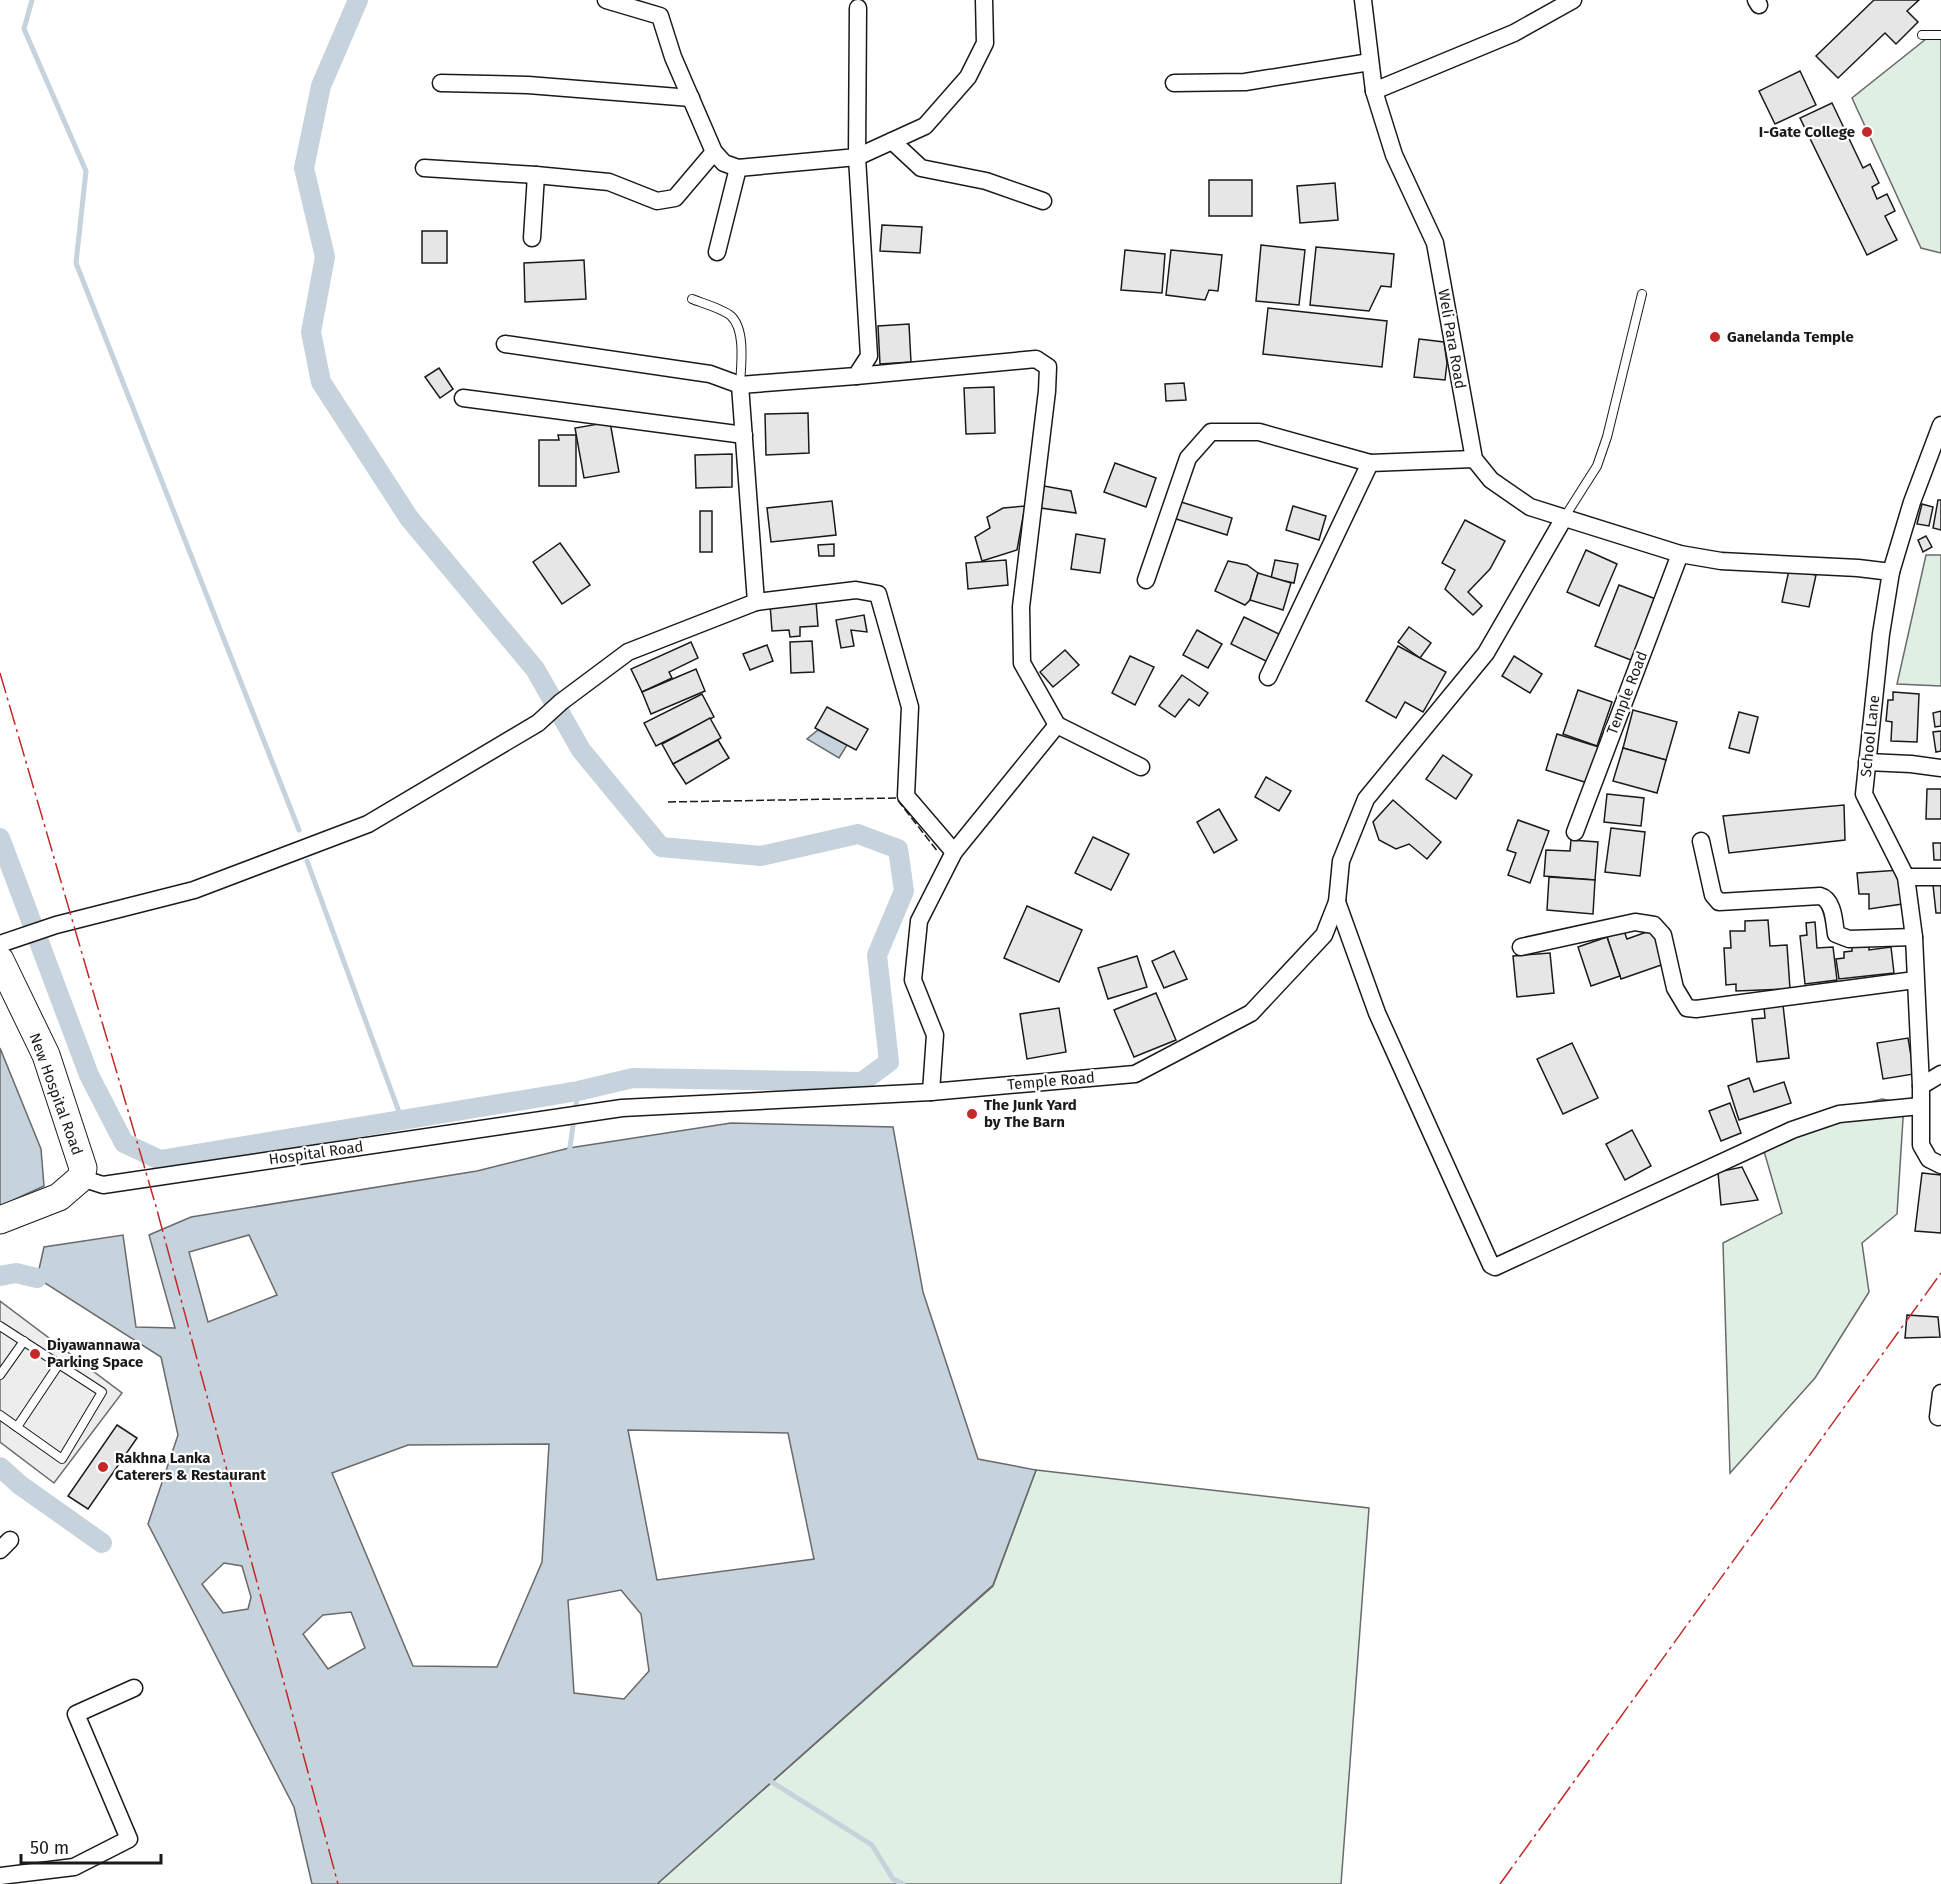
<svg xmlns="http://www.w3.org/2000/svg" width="1941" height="1884" font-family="'Fira Sans',sans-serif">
<rect width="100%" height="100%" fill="#fff"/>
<g fill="#e0efe3" stroke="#6a6a6a" stroke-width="1.5">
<polygon points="1926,39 1941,39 1941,253 1921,248 1852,98"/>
<polygon points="1926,555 1941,555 1941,686 1897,684"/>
<polygon points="1882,1099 1904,1103 1897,1214 1862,1243 1869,1292 1815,1378 1730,1473 1723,1243 1782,1213 1761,1141 1843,1109"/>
<polygon points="1036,1470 1369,1508 1341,1884 657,1884 993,1586"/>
</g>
<polygon fill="#ededed" stroke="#6a6a6a" stroke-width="1.5" points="0,1301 122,1393 54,1483 0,1442"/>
<g fill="#c6d2dc" stroke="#6a6a6a" stroke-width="1.5" fill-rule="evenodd">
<polygon points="818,730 847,745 839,758 807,739"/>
<polygon points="0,1048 41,1149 44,1186 0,1206"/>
<path d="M 731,1123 L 893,1127 L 923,1292 L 978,1459 L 1036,1470 L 993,1585 L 657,1884 L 312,1884 L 294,1807 L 148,1524 L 178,1435 L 161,1357 L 37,1278 L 44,1247 L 123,1235 L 136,1327 L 175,1328 L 149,1235 L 191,1217 L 477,1171 L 569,1148 ZM 249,1235 L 277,1295 L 208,1322 L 189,1252 ZM 628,1430 L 788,1433 L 814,1559 L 657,1580 ZM 549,1444 L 542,1562 L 497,1667 L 413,1666 L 332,1473 L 408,1445 ZM 224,1563 L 242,1566 L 251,1597 L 248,1609 L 223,1613 L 202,1584 ZM 621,1590 L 641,1614 L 649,1671 L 624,1699 L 574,1693 L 568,1600 ZM 351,1612 L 365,1648 L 328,1669 L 303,1634 L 323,1615 Z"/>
</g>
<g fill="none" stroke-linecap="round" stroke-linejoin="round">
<g stroke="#c6d2dc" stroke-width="5">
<polyline points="32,0 24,29 86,171 76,263 299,830"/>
<polyline points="307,861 402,1120"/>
<polyline points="569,1154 578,1091"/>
<polyline points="767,1779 872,1845 893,1879 903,1884"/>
</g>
<g stroke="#c6d2dc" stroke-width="20">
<polyline points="0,838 89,1075 124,1143 160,1160 578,1091 633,1078 862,1082 889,1062 877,955 904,891 898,849 858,834 761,856 661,847 581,750 535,669 409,518 321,382 311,332 325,257 304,168 321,86 358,0"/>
<polyline points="0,1276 16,1273 37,1278"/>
<polyline points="0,1467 20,1485 102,1543"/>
</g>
</g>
<g fill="#e6e6e6" stroke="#1a1a1a" stroke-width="1.5">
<polygon points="1874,0 1919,0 1907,11 1918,22 1896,44 1885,33 1838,78 1816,56"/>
<polygon points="1800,71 1816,105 1775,124 1759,91"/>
<polygon points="1832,103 1863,168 1870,164 1879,183 1872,187 1877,199 1887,194 1895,211 1885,216 1897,240 1867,255 1800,118"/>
<rect x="1209" y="180" width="43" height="36"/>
<polygon points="1335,183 1338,220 1300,223 1297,186"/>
<polygon points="882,225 922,227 920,253 880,251"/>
<rect x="422" y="231" width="25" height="32"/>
<polygon points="1261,245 1305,250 1299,305 1256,301"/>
<polygon points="1316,247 1394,254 1391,287 1381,286 1369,311 1310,305"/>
<polygon points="1125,250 1165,254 1162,293 1121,290"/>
<polygon points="1171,250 1222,255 1218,291 1209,290 1205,300 1166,295"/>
<polygon points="584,260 586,299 525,302 524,263"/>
<polygon points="1268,308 1387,321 1382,367 1263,354"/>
<polygon points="909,324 911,362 880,364 878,326"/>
<polygon points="1419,339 1444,342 1447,363 1445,380 1414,377"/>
<polygon points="439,368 453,389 440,398 425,377"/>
<polygon points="1184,383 1186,400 1166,401 1165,384"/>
<polygon points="994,387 995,433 966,434 964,388"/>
<polygon points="808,413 809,453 766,455 765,414"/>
<polygon points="610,422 619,472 584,478 575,428"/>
<polygon points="558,435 576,435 576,486 539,486 539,440 559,440"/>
<polygon points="732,454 732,487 696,488 695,455"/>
<polygon points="1115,463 1156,478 1146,507 1104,492"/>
<polygon points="1044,486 1071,491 1076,513 1041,508"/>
<polygon points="1938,500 1941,500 1941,530 1933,528"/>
<polygon points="832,501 836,535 771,542 767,508"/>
<polygon points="1178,501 1232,518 1227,535 1173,518"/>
<polygon points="1922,504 1933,507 1929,526 1917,524"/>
<polygon points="1025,506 1017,550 982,561 975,537 990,528 987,517 1003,508"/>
<polygon points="1293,506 1326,516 1319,540 1286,530"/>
<rect x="700" y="511" width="12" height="41"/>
<polygon points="1465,520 1505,541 1490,569 1468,592 1482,606 1473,615 1445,589 1455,570 1442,563"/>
<polygon points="1076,534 1105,539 1100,573 1071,569"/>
<polygon points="1926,536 1932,547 1923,552 1918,540"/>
<polygon points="560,543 590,585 562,604 533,562"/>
<polygon points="834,544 834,556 819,556 818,545"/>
<polygon points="1586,550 1617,564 1599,606 1567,592"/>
<polygon points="1006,560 1008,585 968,589 966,563"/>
<polygon points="1275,560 1298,564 1294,583 1271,578"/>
<polygon points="1228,561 1247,565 1258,573 1250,600 1245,605 1215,591"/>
<polygon points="1789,570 1816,575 1809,607 1782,602"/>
<polygon points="1258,573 1291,583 1283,610 1250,600"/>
<polygon points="1619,585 1661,601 1636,662 1595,646"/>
<polygon points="816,601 818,626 800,627 800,636 790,637 789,630 772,631 770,604"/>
<polygon points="864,615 867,632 851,630 854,646 841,648 836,620"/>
<polygon points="1244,617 1281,635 1268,662 1231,644"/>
<polygon points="1409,627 1431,643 1420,658 1398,642"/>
<polygon points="1197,630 1222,644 1208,668 1183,655"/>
<polygon points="812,641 814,672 791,673 790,642"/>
<polygon points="691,642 698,658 669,672 672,678 642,692 631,669"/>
<polygon points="767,645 773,661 750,670 743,654"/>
<polygon points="1398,646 1446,672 1423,712 1405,702 1396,718 1366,701"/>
<polygon points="1065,650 1079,665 1053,687 1040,672"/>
<polygon points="1130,656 1154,667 1135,705 1112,693"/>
<polygon points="1514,656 1542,674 1530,693 1502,676"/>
<polygon points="696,669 705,691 651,714 642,692"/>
<polygon points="1182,675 1208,693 1199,706 1189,699 1175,717 1159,706"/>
<polygon points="1578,690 1612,702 1597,746 1563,734"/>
<polygon points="1893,692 1919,694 1917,742 1891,741 1892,722 1886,721 1888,700 1893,700"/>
<polygon points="702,694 714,717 656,746 644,723"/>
<polygon points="827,707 868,729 856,750 815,728"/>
<polygon points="1633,710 1677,722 1666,760 1623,748"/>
<polygon points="1941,711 1941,726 1935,727 1933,713"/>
<polygon points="1739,712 1758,717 1749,753 1729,748"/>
<polygon points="710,718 721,738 673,764 662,744"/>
<polygon points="1941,731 1941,751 1936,752 1933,732"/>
<polygon points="1557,734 1602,748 1591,784 1546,770"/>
<polygon points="718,740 729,758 686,784 673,764"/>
<polygon points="1623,748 1666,760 1657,793 1613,781"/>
<polygon points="1443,755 1472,775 1456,799 1426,779"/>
<polygon points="1266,777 1291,791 1279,811 1255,797"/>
<polygon points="1927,789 1941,789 1941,819 1926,819"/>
<polygon points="1607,794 1644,798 1641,826 1604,822"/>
<polygon points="1393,800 1441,842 1427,859 1409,844 1396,849 1379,840 1373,822"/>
<polygon points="1844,805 1845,840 1729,853 1723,816"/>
<polygon points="1219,809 1237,840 1214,853 1197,822"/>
<polygon points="1518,820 1549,831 1530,883 1508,875 1516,853 1507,850"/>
<polygon points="1611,828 1645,832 1640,876 1605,872"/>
<polygon points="1093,837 1129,854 1111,890 1075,873"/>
<polygon points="1571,840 1598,842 1595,880 1544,876 1546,850 1570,851"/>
<polygon points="1933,843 1941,843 1941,860 1934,860"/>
<polygon points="1900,870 1902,904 1869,909 1869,894 1859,894 1857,873"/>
<polygon points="1549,877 1595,880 1593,914 1547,910"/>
<polygon points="1941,884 1941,913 1936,913 1933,885"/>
<polygon points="1027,906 1082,930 1059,982 1004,958"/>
<polygon points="1768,920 1770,946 1787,945 1790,989 1736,991 1736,984 1726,985 1724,948 1731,948 1730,931 1745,931 1745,921"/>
<polygon points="1815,922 1817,948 1833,947 1837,980 1805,984 1800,936 1807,935 1806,923"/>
<polygon points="1655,929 1667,963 1621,979 1607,937 1624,931 1627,939"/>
<polygon points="1607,937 1620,976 1591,986 1578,947"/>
<polygon points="1869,945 1869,950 1891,947 1894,973 1839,979 1836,959 1844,958 1844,952 1852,951 1852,947"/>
<polygon points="1174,951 1187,979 1164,988 1152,961"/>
<polygon points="1550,953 1554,993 1517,997 1513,956"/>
<polygon points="1137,956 1147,987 1108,999 1098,968"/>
<polygon points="1156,993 1176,1040 1134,1057 1114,1010"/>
<polygon points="1783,1005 1789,1058 1757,1062 1752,1019 1765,1018 1764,1007"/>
<polygon points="1059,1008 1066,1052 1027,1059 1020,1014"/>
<polygon points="1908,1038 1914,1074 1883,1079 1877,1043"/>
<polygon points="1572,1043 1598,1098 1563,1114 1537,1059"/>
<polygon points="1749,1078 1754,1092 1784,1082 1791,1103 1739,1120 1728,1086"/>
<polygon points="1730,1103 1741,1133 1721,1141 1709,1111"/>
<polygon points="1632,1130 1651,1166 1625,1180 1606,1144"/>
<polygon points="1742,1167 1758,1200 1721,1205 1718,1172"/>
<polygon points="1922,1173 1941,1175 1941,1233 1915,1231"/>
<polygon points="1907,1315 1938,1317 1940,1337 1905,1338"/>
<polygon points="117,1425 137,1438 88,1509 68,1496"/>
</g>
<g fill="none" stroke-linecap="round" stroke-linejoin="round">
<g stroke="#1a1a1a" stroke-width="10">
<g id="service">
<polyline points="1922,35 1941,35"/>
<path d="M 692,299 C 702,303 723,309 731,316 C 746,330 741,366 740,385"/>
<polyline points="1564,518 1597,466 1607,437 1642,294"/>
<polyline points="0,1326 102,1392 62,1459 0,1415"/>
<polyline points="0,1375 24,1341"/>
<polyline points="17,1427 59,1364"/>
</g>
</g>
<g stroke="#1a1a1a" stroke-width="19">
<g id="minor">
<polyline points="606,0 660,16 673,57 714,152 724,163 738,168 857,157 858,8"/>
<polyline points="1363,0 1374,91 1394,155 1435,243 1474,459 1491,480 1530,507 1680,554 1721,561 1858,568 1891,572 1881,634 1864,794 1906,877 1914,937 1921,1086 1921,1145 1929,1159 1941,1165"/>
<polyline points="1756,0 1759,5"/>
<polyline points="441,83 528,85 691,98"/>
<polyline points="1174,83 1245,82 1370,62"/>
<polyline points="1374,91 1514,33 1573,0"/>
<polyline points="892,141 921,168 986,181 1043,201"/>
<polyline points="424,168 536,175 609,182 657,201 675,198 714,152"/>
<polyline points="532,238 536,175"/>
<polyline points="717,252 738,168"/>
<polyline points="505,344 710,374 740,385 856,376 869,356 857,157 925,126 968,77 985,43 984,0"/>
<polyline points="856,376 1036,359 1048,367 1047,391 1021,607 1022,663 1057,725 1141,767"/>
<polyline points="740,385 756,602"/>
<polyline points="463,398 744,435"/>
<polyline points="1891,572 1912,502 1941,425"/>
<polyline points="1146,580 1188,458 1211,432 1259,432 1370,463 1474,459"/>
<polyline points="1268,677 1370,463"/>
<polyline points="1867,762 1911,764 1941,768"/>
<polyline points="1575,832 1680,554"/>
<path d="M 1701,841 L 1713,895 L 1719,902 L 1820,896 C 1834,900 1834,922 1836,934 L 1849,939 L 1914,937"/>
<polyline points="1906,877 1941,877"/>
<polyline points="1337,902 1377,1013 1491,1265 1495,1267 1792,1130 1839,1114 1920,1106"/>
<polyline points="0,944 56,925 194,890 368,824 538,723 561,702 628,652 756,602 856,590 878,594 910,707 906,796 954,852"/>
<polyline points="1521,947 1635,922 1654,925 1663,935 1675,988 1687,1008 1696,1009 1915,980"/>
<polyline points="1921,1086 1941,1074"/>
<polyline points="931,1092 935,1035 913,980 919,921 954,852 1057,725"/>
<polyline points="81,1178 103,1185 622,1108 931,1092 1135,1074 1251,1013 1324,935 1337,902 1341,861 1366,799 1486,653 1564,518"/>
<polyline points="1938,1417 1941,1393"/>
<polyline points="0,1550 10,1540"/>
<polyline points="0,1876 74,1867 129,1839 76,1714 134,1688"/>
</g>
</g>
<g stroke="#1a1a1a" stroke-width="29">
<polyline id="primary" points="0,960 46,1055 83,1168 81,1178 59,1197 0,1220"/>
</g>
<use href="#service" stroke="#fff" stroke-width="8"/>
<use href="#minor" stroke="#fff" stroke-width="16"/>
<use href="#primary" stroke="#fff" stroke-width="27"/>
<polyline stroke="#1a1a1a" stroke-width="1.5" stroke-dasharray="8 3" stroke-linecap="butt" points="668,802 896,798 938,852"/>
<g stroke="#c62828" stroke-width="1.5" stroke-dasharray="21 4.5 3 4.5" stroke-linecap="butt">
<polyline points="0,673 157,1210 338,1884"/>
<polyline points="1500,1884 1941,1273"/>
</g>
</g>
<g fill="#c62828" stroke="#fff" stroke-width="2">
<circle cx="1867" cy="132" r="6"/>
<circle cx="1715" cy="337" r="6"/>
<circle cx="972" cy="1114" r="6"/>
<circle cx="35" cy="1354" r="6"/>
<circle cx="103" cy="1467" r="6"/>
</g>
<g text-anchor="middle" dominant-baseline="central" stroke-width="4.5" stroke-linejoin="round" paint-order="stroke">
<g font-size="15" font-weight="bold" fill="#1a1a1a" stroke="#fff" text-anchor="start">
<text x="1855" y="132" text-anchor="end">I-Gate College</text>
<text x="1727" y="337">Ganelanda Temple</text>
<text x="984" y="1105">The Junk Yard<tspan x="984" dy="17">by The Barn</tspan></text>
<text x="47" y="1345">Diyawannawa<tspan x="47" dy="17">Parking Space</tspan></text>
<text x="115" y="1458">Rakhna Lanka<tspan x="115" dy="17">Caterers &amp; Restaurant</tspan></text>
</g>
<g font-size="15" fill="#1a1a1a" stroke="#fff">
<text transform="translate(1452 339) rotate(80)">Weli Para Road</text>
<text transform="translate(1627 693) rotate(-69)">Temple Road</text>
<text transform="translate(1870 736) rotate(-84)">School Lane</text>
<text transform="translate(1051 1081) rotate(-5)">Temple Road</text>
<text transform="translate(56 1094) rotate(70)">New Hospital Road</text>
<text transform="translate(316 1153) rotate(-8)">Hospital Road</text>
</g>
</g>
<path d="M21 1854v9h140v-9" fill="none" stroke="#1a1a1a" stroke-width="3"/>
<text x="30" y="1854" font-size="18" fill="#1a1a1a" stroke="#ffffff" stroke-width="4.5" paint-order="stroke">50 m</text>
</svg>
